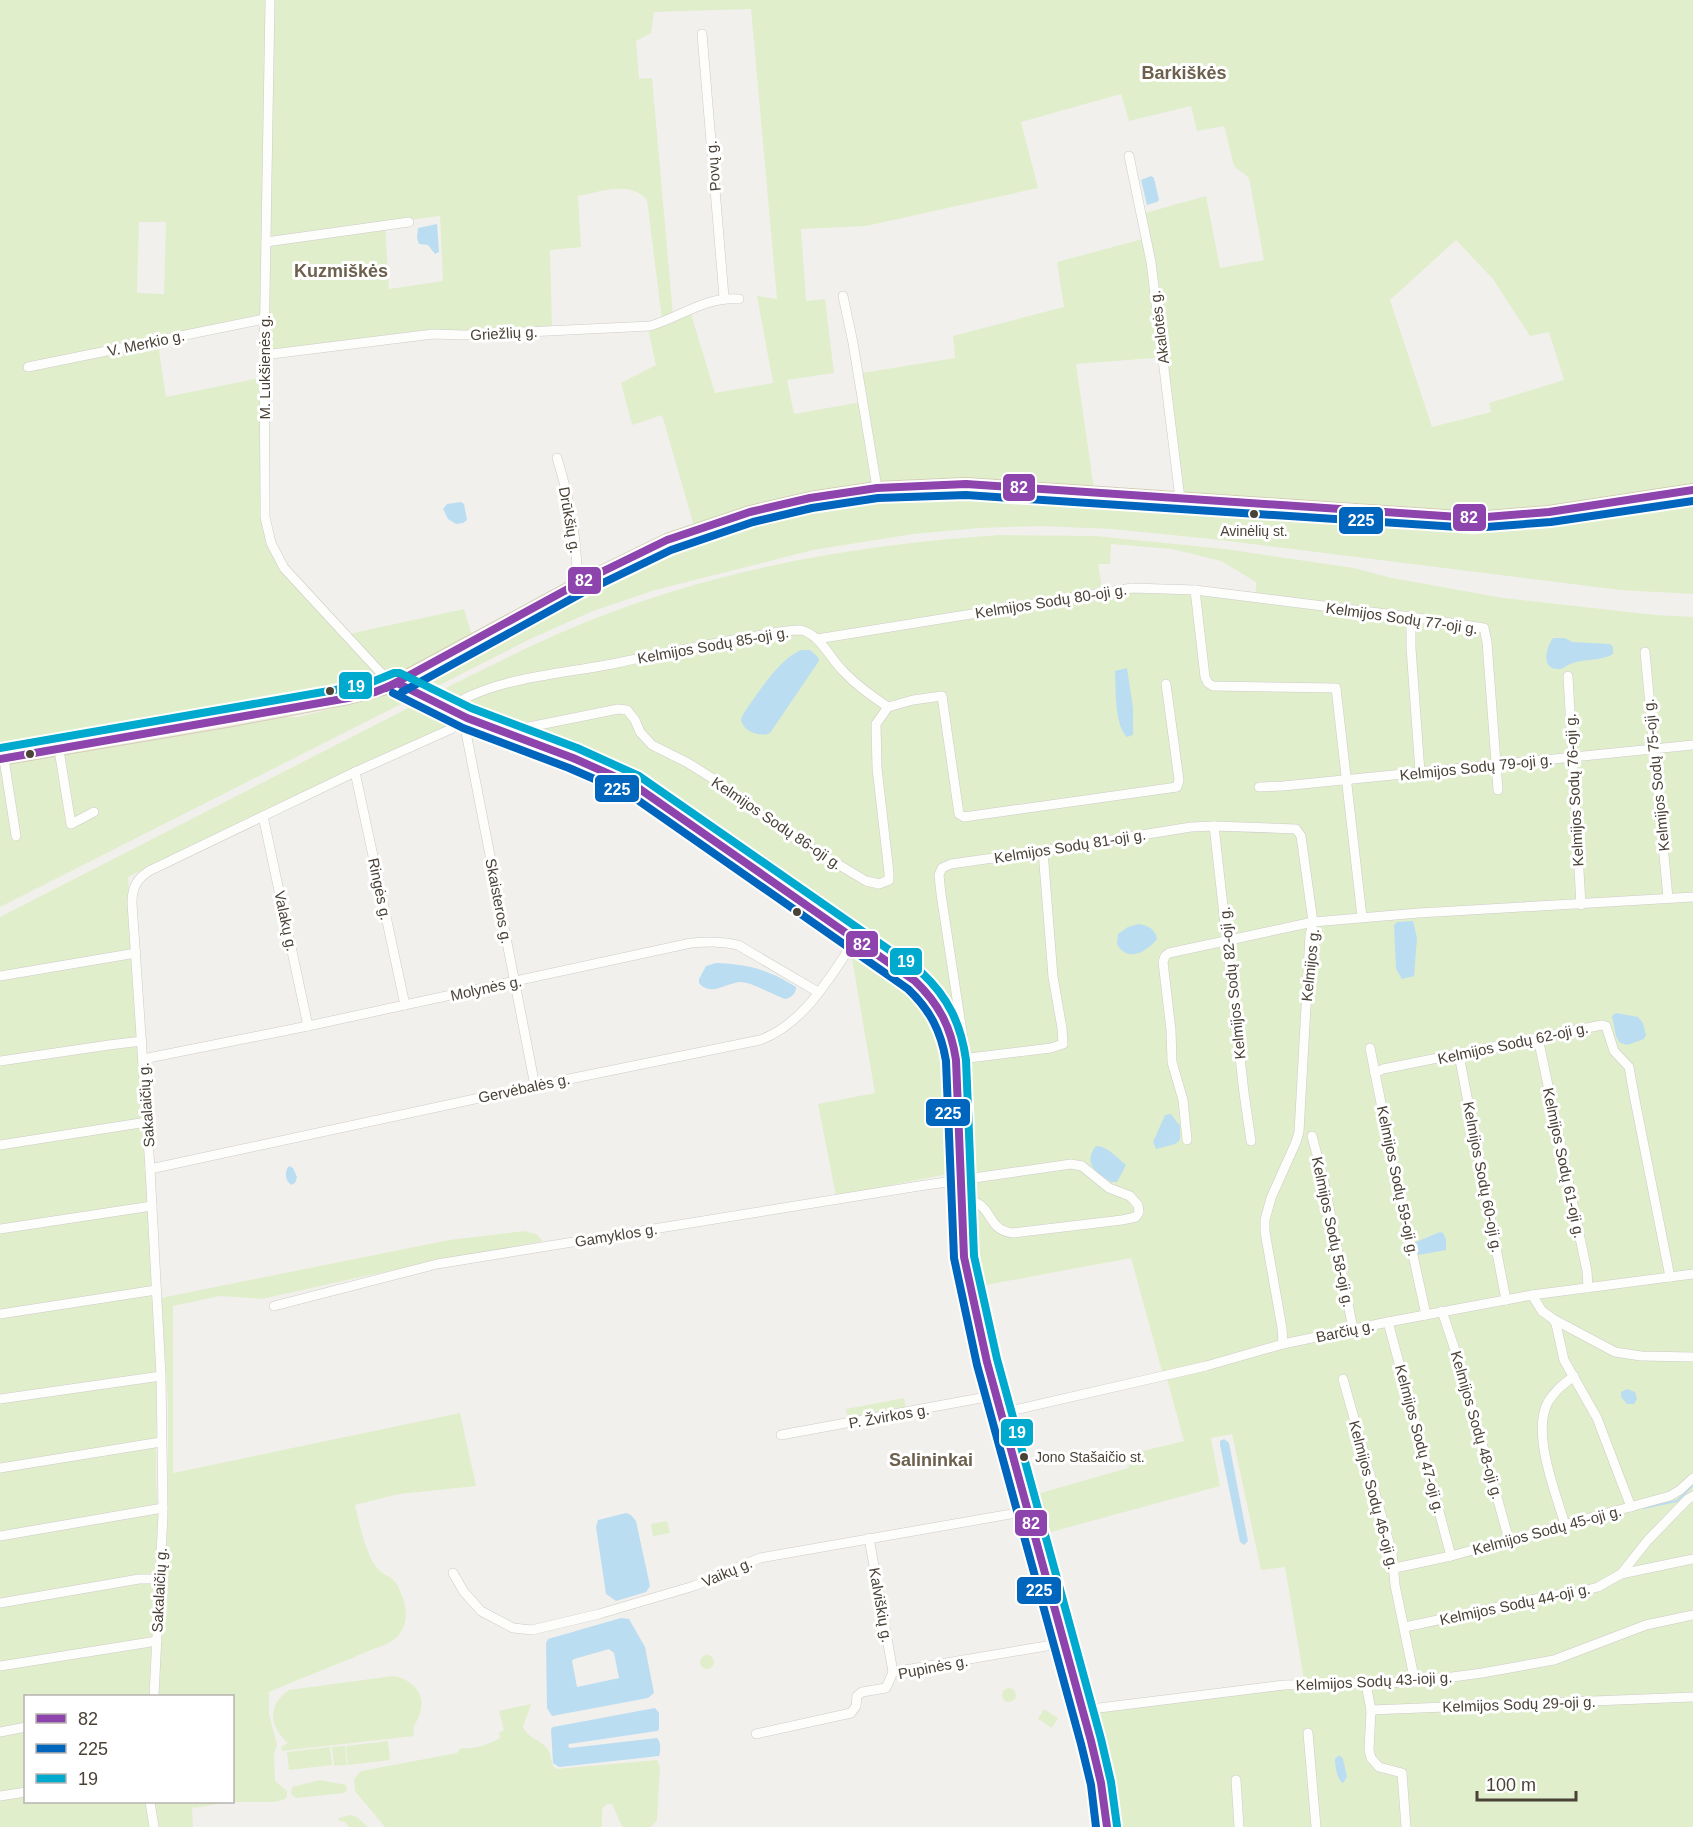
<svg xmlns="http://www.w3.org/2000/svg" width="1693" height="1827" font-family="Helvetica,sans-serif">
<rect width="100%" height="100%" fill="#f2f0ec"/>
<g fill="#e0eecb" fill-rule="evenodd">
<path d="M 0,0 L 267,0 L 261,315 L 157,337 L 166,397 L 260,378 L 261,505 L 286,576 L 381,680 L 380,683 L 373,686 L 302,702 L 0,754 ZM 139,222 L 166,222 L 164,294 L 137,293 Z"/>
<path d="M 273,0 L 1693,0 L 1693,485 L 1526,510 L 1479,513 L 1182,495 L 1167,357 L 1076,364 L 1094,489 L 923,482 L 694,526 L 662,415 L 632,425 L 621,383 L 656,365 L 648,329 L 691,314 L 715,393 L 773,383 L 757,296 L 777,299 L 751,9 L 654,12 L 651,33 L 636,41 L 639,79 L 652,78 L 673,315 L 662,320 L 647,200 C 630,180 600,192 578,196 L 581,247 L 550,250 L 552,326 L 268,350 ZM 1121,94 L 1129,121 L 1191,106 L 1197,131 L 1224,126 L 1234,166 L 1249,178 L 1264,260 L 1220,268 L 1206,196 L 1145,213 L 1150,237 L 1057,262 L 1064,307 L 953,336 L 955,358 L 862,373 L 867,401 L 794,414 L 787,380 L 834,373 L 825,299 L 806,301 L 801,229 L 866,226 L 1038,188 L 1021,122 ZM 440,216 L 443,281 L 389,289 L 385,223 ZM 1456,240 L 1493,279 L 1530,336 L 1549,332 L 1564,380 L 1489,403 L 1491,412 L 1432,427 L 1390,300 Z"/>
<path d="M 970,488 L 1218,505 L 1400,523 L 1500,522 L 1693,495 L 1693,594 L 1620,590 L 1212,539 L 1112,529 L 1040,526 L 979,528 L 913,534 L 813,550 L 655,590 L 593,611 L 530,639 L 428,691 L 419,685 L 418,678 L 420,675 C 437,666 453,655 471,647 C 492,639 504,634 521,619 L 645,555 L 680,541 L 764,512 L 855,495 Z"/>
<path d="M 1000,535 L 1095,536 L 1225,549 L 1354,568 L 1392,578 L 1503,598 L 1655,615 L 1693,617 L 1693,1827 L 1113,1827 L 1111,1804 L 1090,1714 L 1305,1686 L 1285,1567 L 1261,1570 L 1232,1434 L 1211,1438 L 1220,1486 L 1040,1535 L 1030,1496 L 1128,1468 L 1134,1453 L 1184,1441 L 1167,1379 L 1170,1377 L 1162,1371 L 1131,1258 L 975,1287 L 953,1031 L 902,966 L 618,767 L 479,719 L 434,694 C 484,669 534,643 586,622 C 715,569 862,544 1000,535 ZM 1111,544 L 1172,549 L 1221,561 L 1256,582 L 1256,592 L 1138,585 L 1102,587 L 1098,564 L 1110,564 Z"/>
<polygon points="464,609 472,636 398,675 384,671 349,634"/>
<polygon points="407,693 415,697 0,907 0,763 277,717 298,717 391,694"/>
<polygon points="422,701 450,717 452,722 448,726 128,877 147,1182 157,1373 156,1480 158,1516 149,1696 26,1696 26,1802 146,1802 150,1827 0,1827 0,917"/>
<polygon points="849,941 919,992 935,1010 944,1028 951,1062 953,1173 836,1196 818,1104 875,1093"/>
<path d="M 524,1231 L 536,1234 L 543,1241 L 370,1275 L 262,1299 L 220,1296 L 173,1306 L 173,1473 L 460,1413 L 476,1486 L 399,1494 L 355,1505 C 359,1521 366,1557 378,1569 C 383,1575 391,1576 396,1583 C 406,1601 412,1622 396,1638 C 390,1644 378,1647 371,1650 C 337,1665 303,1677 269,1692 L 269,1714 L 277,1745 L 274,1754 L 275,1781 L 287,1791 L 287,1796 L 285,1799 L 275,1802 L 230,1802 L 194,1808 L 192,1807 L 193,1827 L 159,1827 L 155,1802 L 232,1802 L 232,1696 L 158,1696 L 168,1510 L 168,1402 L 161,1298 L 449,1240 Z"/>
<polygon points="904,1398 906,1408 848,1419 846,1409"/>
<polygon points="667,1521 670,1533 653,1536 651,1524"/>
<circle cx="707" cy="1662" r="7"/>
<path d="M 393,1676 C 410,1678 427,1693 420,1713 C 417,1724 412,1723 414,1736 L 282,1751 L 281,1747 L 288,1743 C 269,1726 267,1705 289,1690 Z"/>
<circle cx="1009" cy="1695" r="7"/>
<path d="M 531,1704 L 523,1727 C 528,1738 538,1739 546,1747 C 553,1753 549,1763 556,1769 L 657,1760 L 660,1767 L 657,1820 L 651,1827 L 623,1827 L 620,1822 L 612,1804 L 607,1804 L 602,1809 L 602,1827 L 385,1827 L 355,1791 L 354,1779 L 361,1771 L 457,1753 L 461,1748 C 472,1750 490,1744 500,1738 L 499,1733 L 504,1730 L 499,1711 Z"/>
<polygon points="1044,1709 1058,1718 1052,1728 1038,1719"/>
<polygon points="388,1741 390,1760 348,1765 346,1746"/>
<polygon points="345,1746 347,1765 334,1766 332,1747"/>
<polygon points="330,1747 332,1765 289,1770 287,1752"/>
<polygon points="320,1780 346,1785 347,1790 344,1793 296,1798 291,1794 292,1787"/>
<polygon points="351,1815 357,1817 368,1827 349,1827 345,1822 339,1821 338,1818"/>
</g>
<g fill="#bbddf2" fill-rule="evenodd">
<polygon points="1151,176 1154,178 1159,200 1157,202 1147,205 1141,180"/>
<polygon points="437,224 439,252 435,254 428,245 419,244 417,238 418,228"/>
<polygon points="461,502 464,504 467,520 463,523 456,524 448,519 443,509 447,504"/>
<path d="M 1553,638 L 1565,638 L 1572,642 L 1610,644 L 1613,647 L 1613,654 C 1600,662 1584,658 1570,664 C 1565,666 1563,670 1557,669 C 1540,668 1547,646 1553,638 Z"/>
<path d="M 801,650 L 810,650 L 818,657 L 819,661 L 770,733 C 762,737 746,733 742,723 C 740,720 742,716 744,713 C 757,694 780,658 801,650 Z"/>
<path d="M 1127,668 L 1133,708 L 1133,735 L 1127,737 C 1114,724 1116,689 1115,671 Z"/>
<polygon points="1413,921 1417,938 1414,976 1402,979 1396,969 1394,925 1397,922"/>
<path d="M 1139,924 C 1149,926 1155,929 1157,939 C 1147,952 1127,963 1117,944 L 1118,934 L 1128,927 Z"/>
<path d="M 716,963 C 745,964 767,969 791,984 L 796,987 C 796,994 791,998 785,999 C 773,995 752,982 740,982 C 726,983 711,997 699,983 L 699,979 L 706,966 Z"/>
<polygon points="1616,1013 1638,1017 1643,1023 1646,1035 1644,1039 1627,1045 1619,1042 1616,1036 1612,1016"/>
<polygon points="1171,1114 1180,1126 1180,1140 1175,1144 1156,1149 1153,1142 1165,1115"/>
<path d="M 1096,1146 C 1108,1146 1117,1158 1126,1165 L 1117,1182 L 1111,1182 C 1097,1173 1082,1164 1096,1146 Z"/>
<path d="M 289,1166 L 293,1168 L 297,1177 L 295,1183 L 291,1185 C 285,1180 284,1172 289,1166 Z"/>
<polygon points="1440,1232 1443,1233 1446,1239 1446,1250 1418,1255 1414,1245 1416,1242"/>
<polygon points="1627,1389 1635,1392 1637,1399 1634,1404 1627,1404 1621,1397 1621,1392"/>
<polygon points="1224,1439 1229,1443 1248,1541 1244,1545 1240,1542 1220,1445 1220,1441"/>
<polygon points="626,1513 631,1515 636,1521 650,1586 646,1592 616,1601 606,1594 596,1527 598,1520"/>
<path d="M 621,1618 L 629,1619 L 645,1647 L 654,1693 L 648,1698 L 552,1716 L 547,1708 L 546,1643 L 548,1639 ZM 609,1649 L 614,1653 L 619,1678 L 577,1687 L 572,1661 L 574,1659 Z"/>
<path d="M 655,1708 L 659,1713 L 659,1729 L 657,1731 L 569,1744 L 568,1746 L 570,1748 L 657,1738 C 661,1741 661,1752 659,1756 L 559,1767 L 553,1763 L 551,1729 L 553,1727 Z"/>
<path d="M 1338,1756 L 1341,1756 L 1343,1759 L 1347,1777 L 1343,1783 C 1337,1780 1335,1766 1335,1759 Z"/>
</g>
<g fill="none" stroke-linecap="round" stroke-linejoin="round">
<g stroke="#bbddf2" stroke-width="2">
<polyline points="1643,1508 1677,1501 1693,1485"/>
<polyline points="1473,1555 1612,1517"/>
</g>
<g stroke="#cecbc6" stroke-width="10">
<g id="minor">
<polyline points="270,0 264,355 265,501 265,517 271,543 284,568 380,672 397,683"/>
<polyline points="702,34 724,297"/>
<polyline points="1129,156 1151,262 1180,499"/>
<polyline points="266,242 409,222"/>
<polyline points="843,296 853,343 877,488"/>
<path d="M 264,355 L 433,334 L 464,335 L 650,326 C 681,317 706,296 739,299"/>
<polyline points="28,367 264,319"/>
<path d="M 557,458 C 570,500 578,540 577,584"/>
<polyline points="1195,590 1411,617 1484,628 1487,642 1498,790"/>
<polyline points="1411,617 1411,648 1420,772"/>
<polyline points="817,639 1132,588 1195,590 1205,677 1208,683 1213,686 1336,688 1362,917"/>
<polyline points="1645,652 1668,898"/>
<polyline points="1568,676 1581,905"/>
<path d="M 447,709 C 492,677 564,674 617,663 C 657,654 698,647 738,639 C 759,636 781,630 801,630 C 821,635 830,659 844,672 C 857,686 872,696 888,707 L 913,700 L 942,696 L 959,814 L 964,817 L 1177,787 L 1179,780 L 1166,684"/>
<polyline points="463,717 535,1086"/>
<polyline points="518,739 522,731 529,727 618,709 627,710 635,720 640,732 652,745 688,763 715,780 751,808 796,839 866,881 879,884 889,880 889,873 877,768 876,724 888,707"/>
<polyline points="59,750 71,824 94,812"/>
<polyline points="4,759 16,836"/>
<polyline points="355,772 405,1005"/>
<polyline points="1259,787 1283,786 1693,745"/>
<polyline points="263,816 308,1026"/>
<polyline points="1214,826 1244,1093 1251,1141"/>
<polyline points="0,976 136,953"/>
<polyline points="1538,1038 1587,1271 1588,1288"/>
<polyline points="1370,1048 1393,1163 1426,1315"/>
<polyline points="1459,1055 1506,1300"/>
<polyline points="966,1058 941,894 939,875 942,868 951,864 1043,851 1191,827 1214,826 1296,829 1301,836 1313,922 1169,953 1165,956 1163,962 1171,1030 1172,1062 1183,1100 1187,1140"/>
<path d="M 143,1059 L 308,1026 L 691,943 C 707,942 722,941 738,945 L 818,992"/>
<polyline points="961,1059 1051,1048 1063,1044 1062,1028 1053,977 1043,851"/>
<polyline points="0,1061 109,1045 142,1041"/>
<polyline points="1375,1073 1383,1069 1602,1025 1606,1026 1614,1051 1629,1067 1634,1095 1670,1277"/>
<polyline points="1312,1136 1323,1177 1353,1329"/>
<polyline points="0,1145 147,1122"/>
<path d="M 150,1169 L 535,1086 L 760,1040 C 804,1024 830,977 855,940"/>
<polyline points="0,1229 152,1206"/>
<polyline points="1532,1295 1542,1311 1553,1319 1556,1324 1564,1360 1597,1418 1631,1507"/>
<path d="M 274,1306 L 437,1264 L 919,1186 L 1071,1164 L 1082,1166 L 1109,1188 L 1130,1196 L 1138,1205 L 1139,1212 L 1136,1217 L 1122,1220 L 1013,1233 C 983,1230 995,1198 961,1201"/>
<polyline points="1442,1311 1461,1368 1509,1540"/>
<polyline points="0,1314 156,1290"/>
<polyline points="1553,1319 1615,1352 1641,1356 1693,1357"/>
<polyline points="1388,1322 1451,1556"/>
<polyline points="1283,1344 1282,1328 1265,1232 1265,1220 1271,1198 1296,1142 1299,1132 1310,935 1313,922 1419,913 1693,897"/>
<polyline points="1343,1379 1392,1553 1395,1585 1415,1682"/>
<polyline points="0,1399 161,1376"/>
<polyline points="1001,1413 1206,1366 1283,1344 1388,1322 1532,1295 1693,1274"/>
<polyline points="781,1435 997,1395"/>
<polyline points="0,1468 161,1442"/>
<path d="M 1565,1525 C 1556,1493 1531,1433 1548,1402 C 1554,1391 1564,1384 1574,1376"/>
<polyline points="0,1536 163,1508"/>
<polyline points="869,1538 893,1672"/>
<polyline points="1395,1568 1451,1556 1670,1496 1680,1490 1693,1478"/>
<polyline points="453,1573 464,1592 481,1611 513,1628 532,1630 599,1614 694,1586 760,1558 1028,1511"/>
<polyline points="1621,1574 1648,1540 1688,1499 1693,1496"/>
<polyline points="0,1603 139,1579 159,1579"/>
<polyline points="1405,1627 1554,1595 1576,1593 1598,1587 1621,1574 1693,1559"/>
<polyline points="0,1666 157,1641"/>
<polyline points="1366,1684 1371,1710 1693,1697"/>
<path d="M 154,1696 L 163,1514 L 161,1376 L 150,1169 L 132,903 C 132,887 137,879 149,871 L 355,772 L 451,729 L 463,717"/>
<polyline points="1083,1710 1284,1685 1415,1682 1482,1673 1554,1660 1646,1625 1693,1615"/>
<polyline points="1371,1710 1369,1750 1371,1758 1379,1767 1402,1773 1406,1827"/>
<polyline points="0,1732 26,1727"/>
<polyline points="1308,1733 1316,1827"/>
<polyline points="756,1734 851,1713 856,1706 857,1696 862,1692 886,1688 893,1672 1064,1643"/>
<polyline points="1236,1780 1239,1827"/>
<polyline points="0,1796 26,1792"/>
<polyline points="150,1802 154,1827"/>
</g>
</g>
<g stroke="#d5ccb8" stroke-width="14">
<g id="major">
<path d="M 397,683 C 422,692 443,708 467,718 C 523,741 581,758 634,785 L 915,981 C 942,1005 951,1025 956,1060 L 964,1257 L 974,1307 L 987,1362 L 1091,1741 L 1101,1783 L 1107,1827"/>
<polyline points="0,759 232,720 348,698 383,689 577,584 667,540 750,512 810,498 877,488 966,484 1474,518 1549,512 1693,490"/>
</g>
</g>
<use href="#minor" stroke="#fdfdfc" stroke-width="9"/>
<use href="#major" stroke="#f2ede4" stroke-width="12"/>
<g stroke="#fff" stroke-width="12">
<g id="bus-1">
<polyline points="386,688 577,584 667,540 750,512 810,498 877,488 966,484 1474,518 1549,512 1693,490"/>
<path d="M 0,759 L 348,698 L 375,692 L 397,683 L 467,718 L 573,758 L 634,785 L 915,981 C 939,1004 951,1027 956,1060 L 964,1257 L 987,1362 L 1091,1741 L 1101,1783 L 1107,1827"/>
</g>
</g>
<g stroke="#fff" stroke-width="12">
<g id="bus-2">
<polyline points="402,692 582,593 671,550 753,522 812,508 878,498 966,495 1473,528 1551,522 1693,501"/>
<path d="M 393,693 L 463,728 L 569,768 L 629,794 L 908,989 C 930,1010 941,1031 946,1061 L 954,1258 L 977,1365 L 1081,1744 L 1091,1785 L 1096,1827"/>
</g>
</g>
<g stroke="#fff" stroke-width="12">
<path id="bus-3" d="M 0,748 L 346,688 L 372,682 L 394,673 L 400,673 L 471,708 L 577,748 L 639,776 L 921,972 C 948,997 961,1024 966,1060 L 974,1256 L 997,1359 L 1101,1739 L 1111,1782 L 1117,1826"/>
</g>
<use href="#bus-1" stroke="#8e44ad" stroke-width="8"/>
<use href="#bus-2" stroke="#0065bd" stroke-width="8"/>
<use href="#bus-3" stroke="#00a9ce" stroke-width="8"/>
</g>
<g fill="#4a4237" stroke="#fff" stroke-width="2">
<circle cx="1254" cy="514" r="5"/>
<circle cx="330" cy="691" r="5"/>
<circle cx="30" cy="754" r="5"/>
<circle cx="797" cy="912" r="5"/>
<circle cx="1024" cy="1457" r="5"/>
</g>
<g text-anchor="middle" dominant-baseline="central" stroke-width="6" stroke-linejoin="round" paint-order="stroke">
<g font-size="14" fill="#4a4237" stroke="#fff">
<text x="1254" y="531">Avinėlių st.</text>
<text x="1035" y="1457" text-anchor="start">Jono Stašaičio st.</text>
</g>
<g font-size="15" fill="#4a4237" stroke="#fff">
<text transform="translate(713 166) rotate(-95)">Povų g.</text>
<text transform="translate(1159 327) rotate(-97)">Akalotės g.</text>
<text transform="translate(504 333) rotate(-3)">Griežlių g.</text>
<text transform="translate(146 343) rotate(-12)">V. Merkio g.</text>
<text transform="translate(264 367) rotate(-90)">M. Lukšienės g.</text>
<text transform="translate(570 520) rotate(80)">Drūkšių g.</text>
<text transform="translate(1051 601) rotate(-9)">Kelmijos Sodų 80-oji g.</text>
<text transform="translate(1402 618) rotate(8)">Kelmijos Sodų 77-oji g.</text>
<text transform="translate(713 645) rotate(-10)">Kelmijos Sodų 85-oji g.</text>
<text transform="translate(1476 767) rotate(-6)">Kelmijos Sodų 79-oji g.</text>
<text transform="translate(1656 775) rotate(-96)">Kelmijos Sodų 75-oji g.</text>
<text transform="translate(1574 790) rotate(-93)">Kelmijos Sodų 76-oji g.</text>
<text transform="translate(777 823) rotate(34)">Kelmijos Sodų 86-oji g.</text>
<text transform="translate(1070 846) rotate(-9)">Kelmijos Sodų 81-oji g.</text>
<text transform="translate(380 889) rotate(78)">Ringės g.</text>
<text transform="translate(499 901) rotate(79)">Skaisteros g.</text>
<text transform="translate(286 921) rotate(78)">Valakų g.</text>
<text transform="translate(1310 965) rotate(-84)">Kelmijos g.</text>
<text transform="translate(1232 983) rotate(-96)">Kelmijos Sodų 82-oji g.</text>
<text transform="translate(486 988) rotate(-12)">Molynės g.</text>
<text transform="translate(1513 1043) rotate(-12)">Kelmijos Sodų 62-oji g.</text>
<text transform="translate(524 1088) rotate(-12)">Gervėbalės g.</text>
<text transform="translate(146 1105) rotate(-94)">Sakalaičių g.</text>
<text transform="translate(1564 1163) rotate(78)">Kelmijos Sodų 61-oji g.</text>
<text transform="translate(1483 1177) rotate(79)">Kelmijos Sodų 60-oji g.</text>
<text transform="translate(1398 1181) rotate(78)">Kelmijos Sodų 59-oji g.</text>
<text transform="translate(1333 1232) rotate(78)">Kelmijos Sodų 58-oji g.</text>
<text transform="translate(616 1235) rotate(-9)">Gamyklos g.</text>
<text transform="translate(1345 1331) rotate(-12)">Barčių g.</text>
<text transform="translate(889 1416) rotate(-10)">P. Žvirkos g.</text>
<text transform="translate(1477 1425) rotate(74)">Kelmijos Sodų 48-oji g.</text>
<text transform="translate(1420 1439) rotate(75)">Kelmijos Sodų 47-oji g.</text>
<text transform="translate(1374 1495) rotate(75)">Kelmijos Sodų 46-oji g.</text>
<text transform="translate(1547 1530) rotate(-15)">Kelmijos Sodų 45-oji g.</text>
<text transform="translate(727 1572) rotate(-23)">Vaikų g.</text>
<text transform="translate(159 1590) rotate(-87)">Sakalaičių g.</text>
<text transform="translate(1515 1604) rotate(-12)">Kelmijos Sodų 44-oji g.</text>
<text transform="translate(881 1605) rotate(80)">Kalviškių g.</text>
<text transform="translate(933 1667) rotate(-11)">Pupinės g.</text>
<text transform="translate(1374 1681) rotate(-3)">Kelmijos Sodų 43-ioji g.</text>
<text transform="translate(1519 1704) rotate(-2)">Kelmijos Sodų 29-oji g.</text>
</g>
<g font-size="18" font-weight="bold" fill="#6d604d" stroke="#fff">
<text x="1184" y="73">Barkiškės</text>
<text x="341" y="271">Kuzmiškės</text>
<text x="931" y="1460">Salininkai</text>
</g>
</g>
<g stroke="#fff" stroke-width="2">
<rect x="1002" y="473" width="34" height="29" rx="6" fill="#8e44ad"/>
<rect x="1452" y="503" width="35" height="29" rx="6" fill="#8e44ad"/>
<rect x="1338" y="506" width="46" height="29" rx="6" fill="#0065bd"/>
<rect x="567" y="566" width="35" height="29" rx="6" fill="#8e44ad"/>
<rect x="338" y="671" width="35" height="29" rx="6" fill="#00a9ce"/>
<rect x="594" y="774" width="46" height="29" rx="6" fill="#0065bd"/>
<rect x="845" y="930" width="34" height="28" rx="6" fill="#8e44ad"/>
<rect x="889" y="947" width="34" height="29" rx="6" fill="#00a9ce"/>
<rect x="925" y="1098" width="46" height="29" rx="6" fill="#0065bd"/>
<rect x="1000" y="1418" width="34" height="29" rx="6" fill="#00a9ce"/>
<rect x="1014" y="1509" width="34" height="28" rx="6" fill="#8e44ad"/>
<rect x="1016" y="1576" width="46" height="29" rx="6" fill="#0065bd"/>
</g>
<g font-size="16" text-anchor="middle" font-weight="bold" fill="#fff">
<text x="1019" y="493">82</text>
<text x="1469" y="523">82</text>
<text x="1361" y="526">225</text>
<text x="584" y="586">82</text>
<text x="356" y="692">19</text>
<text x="617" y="795">225</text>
<text x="862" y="950">82</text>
<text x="906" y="967">19</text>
<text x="948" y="1119">225</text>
<text x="1017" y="1438">19</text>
<text x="1031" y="1529">82</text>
<text x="1039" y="1596">225</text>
</g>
<rect x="24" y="1695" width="210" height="108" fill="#ffffff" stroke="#b7b3af" stroke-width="1.5"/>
<rect x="36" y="1714" width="30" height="9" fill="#8e44ad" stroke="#b7b3af" stroke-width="1.5"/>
<text x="78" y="1725" font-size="18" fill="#4a4237">82</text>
<rect x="36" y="1744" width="30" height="9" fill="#0065bd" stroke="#b7b3af" stroke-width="1.5"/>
<text x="78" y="1755" font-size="18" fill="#4a4237">225</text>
<rect x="36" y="1774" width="30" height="9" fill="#00a9ce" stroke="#b7b3af" stroke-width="1.5"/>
<text x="78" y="1785" font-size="18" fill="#4a4237">19</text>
<path d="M1477 1791v9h99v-9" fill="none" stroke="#4a4237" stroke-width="3"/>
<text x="1486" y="1791" font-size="18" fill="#4a4237" stroke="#ffffff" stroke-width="4.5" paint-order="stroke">100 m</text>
</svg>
